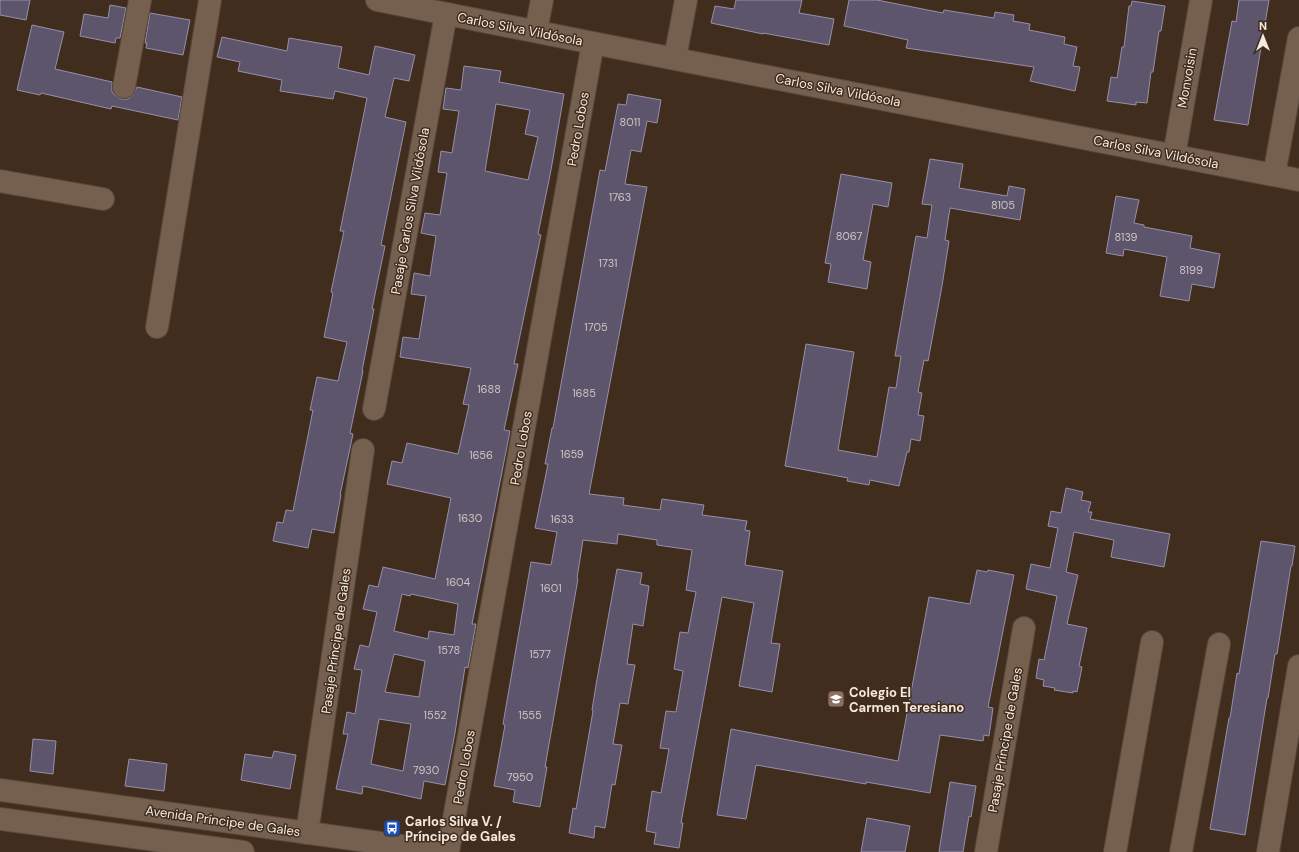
<svg xmlns="http://www.w3.org/2000/svg" width="1299" height="852" font-family="'DM Sans',sans-serif">
<rect width="100%" height="100%" fill="#402d1e"/>
<g fill="#5c556c" stroke="#978fa8" fill-rule="evenodd">
<polygon points="0,0 30,0 26,20 0,15"/>
<polygon points="736,0 802,0 799,13 834,19 829,45 763,33 763,34 711,23 715,6 734,9"/>
<polygon points="849,0 877,0 943,13 944,10 994,18 995,12 1014,15 1013,21 1030,24 1029,30 1065,37 1064,44 1077,47 1073,66 1080,67 1075,91 1030,81 1034,67 906,48 908,40 844,26"/>
<polygon points="1239,0 1269,0 1248,125 1214,120 1232,21 1236,22"/>
<polygon points="1132,1 1165,6 1161,31 1159,31 1153,72 1151,72 1147,103 1136,102 1136,105 1107,101 1111,77 1117,78 1122,47 1124,47 1129,6 1131,6"/>
<polygon points="110,5 126,8 120,38 116,38 115,43 80,36 84,14 108,18"/>
<polygon points="150,13 190,20 183,55 146,48 147,43 145,43"/>
<polygon points="32,25 64,32 55,69 112,82 112,92 116,96 121,99 128,99 133,95 137,87 182,97 178,120 112,106 111,109 41,93 40,95 17,90"/>
<polygon points="222,37 287,51 289,38 342,47 338,68 369,75 375,46 415,55 409,81 394,78 385,117 406,122 381,245 385,246 372,309 374,309 362,371 363,371 350,433 353,434 340,495 341,495 334,533 312,529 308,548 273,541 277,522 283,523 286,510 293,511 313,410 310,410 317,377 338,381 347,342 324,337 333,293 331,292 344,231 340,231 367,98 335,91 333,99 280,91 282,80 238,71 240,62 217,57"/>
<path d="M 464,66 L 501,71 L 499,82 L 564,94 L 551,170 L 538,234 L 541,235 L 514,364 L 518,364 L 504,430 L 510,431 L 472,624 L 476,624 L 468,668 L 465,667 L 455,733 L 445,785 L 424,781 L 421,799 L 363,786 L 362,794 L 336,789 L 348,734 L 343,734 L 347,712 L 355,714 L 362,670 L 354,669 L 360,645 L 369,647 L 377,612 L 363,609 L 369,585 L 378,587 L 383,567 L 435,579 L 451,498 L 387,484 L 392,461 L 402,463 L 407,443 L 458,454 L 469,405 L 463,404 L 471,368 L 400,357 L 403,337 L 419,339 L 426,296 L 411,294 L 414,273 L 430,276 L 436,236 L 421,233 L 425,213 L 440,215 L 447,173 L 438,172 L 441,151 L 452,153 L 459,111 L 443,109 L 446,88 L 461,90 ZM 496,104 L 530,110 L 525,134 L 538,137 L 528,180 L 485,171 ZM 402,594 L 410,596 L 411,594 L 458,604 L 454,635 L 429,631 L 428,639 L 394,631 ZM 394,654 L 425,661 L 419,697 L 385,692 ZM 379,719 L 411,724 L 403,771 L 371,764 Z"/>
<polygon points="628,94 661,100 657,123 647,121 641,152 631,150 625,184 647,187 589,494 624,498 623,505 660,510 662,499 704,505 702,515 747,521 745,530 750,531 745,565 783,571 771,643 780,644 772,692 739,686 754,603 722,597 681,823 683,823 679,848 654,844 656,833 646,831 652,791 661,793 669,749 660,748 666,711 676,712 683,671 674,669 680,632 688,633 696,592 686,590 692,550 657,545 657,540 618,534 617,544 583,540 577,578 578,579 545,767 547,767 540,807 513,802 515,790 494,786 505,725 503,724 531,562 551,565 557,532 535,528 548,464 545,464 552,428 553,428 600,170 605,171 618,104 626,105"/>
<polygon points="930,159 963,164 959,188 1007,196 1009,186 1025,189 1020,220 950,208 945,240 949,241 942,286 928,361 924,360 918,392 922,393 918,415 924,416 920,441 911,439 909,452 907,452 899,486 870,480 869,485 847,481 848,478 785,466 806,344 854,352 838,450 877,457 889,387 896,388 901,356 895,356 916,236 927,238 932,205 922,204"/>
<polygon points="841,174 892,183 888,207 873,204 863,260 871,262 867,289 828,282 831,264 825,263"/>
<polygon points="1116,196 1139,200 1134,223 1144,225 1144,227 1192,236 1190,248 1220,254 1214,288 1192,284 1189,301 1160,296 1167,257 1124,249 1123,256 1106,253"/>
<polygon points="1066,488 1083,492 1081,500 1091,502 1088,512 1092,512 1090,519 1170,534 1164,567 1111,557 1114,540 1074,532 1066,572 1078,575 1067,624 1087,628 1079,666 1082,667 1077,692 1073,691 1073,693 1054,690 1055,688 1043,686 1044,680 1036,678 1039,659 1044,660 1057,596 1026,589 1031,564 1050,568 1058,528 1048,526 1051,511 1061,513"/>
<polygon points="1261,541 1295,546 1292,566 1291,566 1277,654 1275,654 1268,698 1267,698 1245,835 1210,829 1229,718 1230,718 1237,673 1239,674"/>
<polygon points="617,569 642,573 640,584 649,586 643,626 633,624 627,664 635,665 628,704 620,703 613,744 622,745 615,785 612,784 605,828 595,826 594,838 569,833 573,808 576,809 593,711 592,710 596,685"/>
<polygon points="977,570 987,572 988,570 1014,575 988,707 993,708 989,736 984,735 983,741 940,735 930,793 866,782 866,784 756,765 746,819 717,815 731,729 898,761 929,597 970,604"/>
<polygon points="33,739 56,741 53,774 30,771"/>
<polygon points="274,751 296,755 290,789 241,780 245,754 272,758"/>
<polygon points="129,759 167,764 164,791 125,786"/>
<polygon points="950,782 976,786 971,817 969,816 963,852 939,852"/>
<polygon points="867,818 910,826 905,852 861,852"/>
</g>
<g fill="none" stroke-linecap="round" stroke-linejoin="round">
<g stroke="#58483b" stroke-width="24">
<g id="minor">
<polyline points="536,31 542,0"/>
<polyline points="675,58 686,0"/>
<polyline points="124,87 140,0"/>
<polyline points="1174,156 1201,0"/>
<polyline points="1274,175 1299,38"/>
<polyline points="0,181 103,199"/>
<polyline points="157,327 210,0"/>
<polyline points="374,409 446,14"/>
<polyline points="307,833 363,450"/>
<polyline points="448,852 593,43"/>
<polyline points="986,852 1024,628"/>
<polyline points="1115,852 1152,642"/>
<polyline points="1181,852 1219,644"/>
<polyline points="1268,852 1299,666"/>
</g>
</g>
<g stroke="#58483b" stroke-width="24">
<polyline id="tertiary" points="377,0 593,43 1299,180"/>
</g>
<g stroke="#58483b" stroke-width="24">
<g id="secondary">
<polyline points="0,790 445,852"/>
<polyline points="0,819 243,852"/>
</g>
</g>
<use href="#minor" stroke="#755f4f" stroke-width="22"/>
<use href="#tertiary" stroke="#755f4f" stroke-width="22"/>
<use href="#secondary" stroke="#755f4f" stroke-width="22"/>
</g>
<defs>
<g id="school-square" transform="scale(0.9)"><rect x="-9" y="-9" width="18" height="18" rx="4" fill="#8d6e63" stroke="#402d1e"/><path d="M0-5L7-2L0 1L-7-2ZM-4 1L0 2.5L4 1V4Q0 6-4 4Z" fill="#fff"/></g>
<g id="bus-square" transform="scale(0.9)"><rect x="-9" y="-9" width="18" height="18" rx="4" fill="#1a4fb4" stroke="#402d1e"/><path d="M-5-6H5V4H4V6H2V4H-2V6H-4V4H-5ZM-3.5-4V0h7V-4ZM-3.5 1.2v1.5H-2V1.2ZM2 1.2v1.5H3.5V1.2Z" fill="#fff"/></g>
</defs>
<g fill-rule="evenodd">
<use href="#school-square" x="836" y="699"/>
<use href="#bus-square" x="392" y="828"/>
</g>
<g text-anchor="middle" dominant-baseline="central" stroke-width="3" stroke-linejoin="round" paint-order="stroke">
<g font-size="11" fill="#cfc4c2">
<text x="630" y="122">8011</text>
<text x="620" y="197">1763</text>
<text x="1003" y="205">8105</text>
<text x="849" y="236">8067</text>
<text x="1126" y="237">8139</text>
<text x="608" y="263">1731</text>
<text x="1191" y="270">8199</text>
<text x="596" y="327">1705</text>
<text x="489" y="389">1688</text>
<text x="584" y="393">1685</text>
<text x="572" y="454">1659</text>
<text x="481" y="455">1656</text>
<text x="470" y="518">1630</text>
<text x="562" y="519">1633</text>
<text x="458" y="582">1604</text>
<text x="551" y="588">1601</text>
<text x="449" y="650">1578</text>
<text x="540" y="654">1577</text>
<text x="435" y="715">1552</text>
<text x="530" y="715">1555</text>
<text x="426" y="770">7930</text>
<text x="520" y="777">7950</text>
</g>
<g font-size="13" fill="#f5e9df" stroke="#402d1e">
<text transform="translate(520 29) rotate(11)">Carlos Silva Vildósola</text>
<text transform="translate(1187 78) rotate(-80)">Monvoisin</text>
<text transform="translate(838 90) rotate(11)">Carlos Silva Vildósola</text>
<text transform="translate(578 129) rotate(-80)">Pedro Lobos</text>
<text transform="translate(1156 152) rotate(11)">Carlos Silva Vildósola</text>
<text transform="translate(410 211) rotate(-80)">Pasaje Carlos Silva Vildósola</text>
<text transform="translate(521 448) rotate(-80)">Pedro Lobos</text>
<text transform="translate(336 641) rotate(-82)">Pasaje Príncipe de Gales</text>
<text transform="translate(1005 740) rotate(-80)">Pasaje Príncipe de Gales</text>
<text transform="translate(464 767) rotate(-80)">Pedro Lobos</text>
<text transform="translate(223 821) rotate(8)">Avenida Príncipe de Gales</text>
</g>
<g font-size="13" font-weight="bold" fill="#f5e9df" stroke="#402d1e" text-anchor="start">
<text x="849" y="692">Colegio El<tspan x="849" dy="15">Carmen Teresiano</tspan></text>
<text x="405" y="821">Carlos Silva V. /<tspan x="405" dy="15">Príncipe de Gales</tspan></text>
</g>
</g>
<g transform="translate(1263 36)" stroke="#402d1e" stroke-width="3" paint-order="stroke">
<path d="M0-3L7 15L0 10L-7 15Z" fill="#f5e9df"/>
<text y="-6" font-size="11" font-weight="bold" text-anchor="middle" fill="#f5e9df">N</text>
</g>
</svg>
